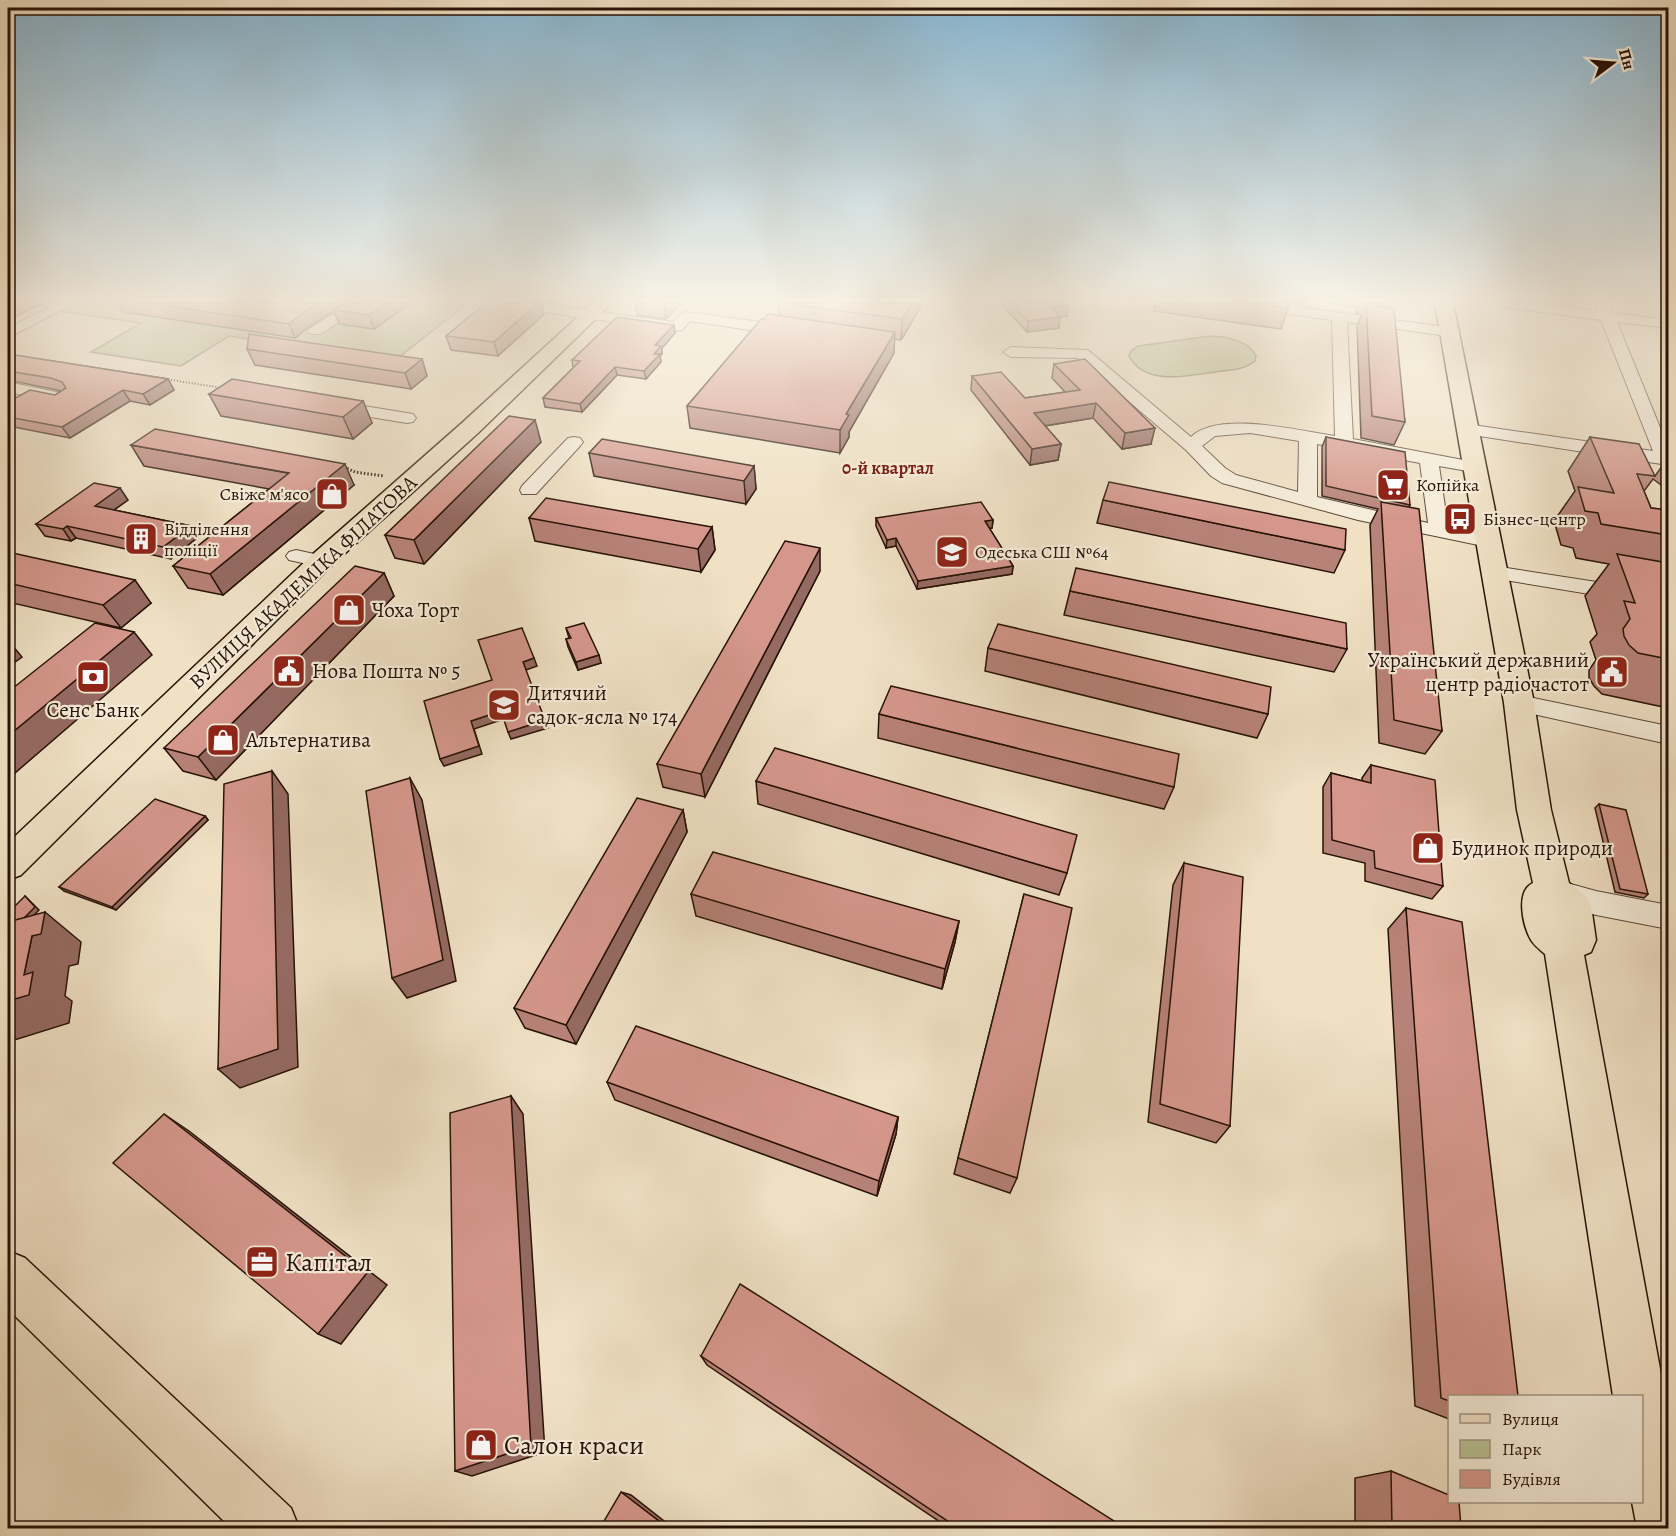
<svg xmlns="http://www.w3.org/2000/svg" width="1676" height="1536" font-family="Alegreya,serif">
<rect width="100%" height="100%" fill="#f0e1c5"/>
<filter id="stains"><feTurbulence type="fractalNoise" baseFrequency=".00333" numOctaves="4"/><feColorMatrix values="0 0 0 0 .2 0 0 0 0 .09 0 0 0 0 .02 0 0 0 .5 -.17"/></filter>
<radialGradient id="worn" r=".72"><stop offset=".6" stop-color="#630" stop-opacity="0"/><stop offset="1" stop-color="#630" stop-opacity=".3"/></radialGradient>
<g fill="#b8c396" stroke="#706a4e" stroke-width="1.5">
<polygon points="66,303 468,303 394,361 229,336 181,366 91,352 141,323 52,310"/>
<path d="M 1211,336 C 1227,337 1248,340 1256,356 L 1255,361 C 1245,370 1228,370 1215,372 C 1188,376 1144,386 1129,356 L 1131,351 L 1138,346 Z"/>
</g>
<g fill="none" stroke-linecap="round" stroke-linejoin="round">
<g stroke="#594636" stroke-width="2">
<g id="minor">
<polygon points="57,303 74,303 8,338 8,328"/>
<polygon points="351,303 367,303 321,334 311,334 308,331 311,328"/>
<polygon points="501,303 536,303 673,322 681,313 686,312 789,326 797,331 789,336 690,321 682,330 677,331 508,307"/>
<path d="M 1231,303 L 1267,303 L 1289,306 L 1290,303 L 1304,303 L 1304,308 L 1453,328 L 1456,331 L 1448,336 L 1347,322 L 1353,439 L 1479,463 L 1482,467 L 1479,471 L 1473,472 L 1439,466 L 1448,527 L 1495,537 L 1498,541 L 1495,545 L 1488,547 L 1358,520 L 1222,483 L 1211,476 L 1186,450 L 1078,358 L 1011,357 L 1003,352 L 1011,347 L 1088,350 L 1191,437 C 1218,410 1300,431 1335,436 L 1332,320 L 1238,307 ZM 1250,433 L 1299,441 L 1298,492 L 1236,475 L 1225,468 L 1202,446 L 1215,436 ZM 1317,444 L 1420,463 L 1428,523 L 1317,497 Z"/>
<polygon points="1496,303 1534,303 1598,311 1595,303 1609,303 1613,313 1668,320 1668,328 1617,322 1668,447 1668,465 1460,433 1457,429 1460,425 1466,424 1653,451 1601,320 1503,307"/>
<polygon points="8,382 66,394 68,398 60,403 8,392"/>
<polygon points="333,401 407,413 413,414 416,418 413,422 407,423 327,410 325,406 327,402"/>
<polygon points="574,437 580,438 583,442 580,446 536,494 522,494 520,490 522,486 568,438"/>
<polygon points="296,550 328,557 331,561 328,565 321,567 289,560 286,556 289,552"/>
<polygon points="1494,566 1668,593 1668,607 1487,577 1484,572 1487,567"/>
<polygon points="1519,695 1668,726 1668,744 1511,709 1507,703 1511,697"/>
<polygon points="1556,880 1596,891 1668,905 1668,929 1596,915 1546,900 1542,892 1546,884"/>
</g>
</g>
<g stroke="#271206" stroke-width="3">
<g id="major">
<polygon points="593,303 612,303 478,433 330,567 21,875 8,880 8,843 312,555 462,423"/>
<path d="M 1435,303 L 1453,303 L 1534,703 L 1551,810 L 1569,883 L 1585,895 L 1591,906 L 1596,940 L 1591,952 L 1584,955 L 1665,1396 L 1664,1399 L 1668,1410 L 1668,1528 L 1637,1528 L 1632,1502 L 1642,1502 L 1642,1396 L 1613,1396 L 1545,954 C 1540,950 1535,946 1531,940 C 1523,926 1515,891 1533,883 L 1517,810 L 1504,703 Z"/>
<polygon points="8,1251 25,1258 291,1508 299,1528 231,1528 8,1309"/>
</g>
</g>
<polyline stroke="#271206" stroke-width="2" stroke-dasharray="1 2" stroke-linecap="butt" points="165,379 223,388"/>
<polyline stroke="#271206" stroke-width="3" stroke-dasharray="1.5 2" stroke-linecap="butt" points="344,467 355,472 384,476"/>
<use href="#minor" fill="#f5ecd9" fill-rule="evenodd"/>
<use href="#major" fill="#f0e1c5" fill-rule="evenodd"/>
</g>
<g fill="#b78278" stroke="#271206" stroke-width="1.5">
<polygon points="118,303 411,303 374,329 339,324 334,311 310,326 295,338 123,312"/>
<polygon points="486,303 557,303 541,303 544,314 498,356 451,350 446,336"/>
<polygon points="635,303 682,303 666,319 637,315"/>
<polygon points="778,303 923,303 901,340 894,339 894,353 849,432 849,437 840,453 690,428 687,406 764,319 779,316"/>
<polygon points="1000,303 1067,303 1067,316 1060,317 1059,328 1027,332"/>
<polygon points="1156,303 1288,303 1288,308 1281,329 1154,311"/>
<polygon points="1327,303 1390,303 1387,308 1405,422 1394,445 1361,438 1357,326 1362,314 1356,313 1356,307"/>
<polygon points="674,325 675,333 662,348 662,354 660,356 661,362 646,379 617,375 582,412 545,407 543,398 573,368 572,360"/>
<polygon points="247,349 422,359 427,376 411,389 255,365"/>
<polygon points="8,354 168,379 174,390 150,405 130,401 70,438 8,426 8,402 55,395 62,391 8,380"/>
<polygon points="1054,364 1151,444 1122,449 1093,418 1045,426 1061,444 1058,460 1030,465 971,390 972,376 1025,398 1065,392 1052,378"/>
<polygon points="209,394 363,401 372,423 353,439 221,416"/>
<polygon points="1326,437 1410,505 1409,507 1442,731 1425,754 1379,743 1370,525 1378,509 1322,496 1322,447"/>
<polygon points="1590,437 1655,476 1668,458 1668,490 1653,479 1644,491 1651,508 1668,510 1668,708 1602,694 1594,686 1589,678 1589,670 1596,660 1590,642 1597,634 1585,596 1609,564 1576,558 1573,548 1561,545 1554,521 1575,491 1568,471"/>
<polygon points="541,442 424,564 395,558 385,535"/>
<polygon points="131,445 354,485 223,595 188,588 173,566 269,489 144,466"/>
<polygon points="589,453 754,466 756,489 746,504 594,476"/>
<polygon points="128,500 114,510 191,526 198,537 171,559 76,538 71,541 45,536 36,524"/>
<polygon points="1103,500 1345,550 1334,573 1097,523"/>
<polygon points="529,518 712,527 715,550 701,572 535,541"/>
<polygon points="876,518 993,520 992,528 989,528 1013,566 1012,574 917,589 896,546 886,548 876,526"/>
<polygon points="8,552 151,603 121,628 8,602"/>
<polygon points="820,571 705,797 663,787 657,764"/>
<polygon points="384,573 394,596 216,780 183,771 164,748"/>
<polygon points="1070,591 1347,649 1334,672 1064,615"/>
<polygon points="566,628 601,663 578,670 568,647 566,639 569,638"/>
<polygon points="988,648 1268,714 1257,738 985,671"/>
<polygon points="879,714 1174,787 1164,809 878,738"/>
<polygon points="1371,765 1443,886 1432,899 1365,881 1365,863 1323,853 1323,787 1331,773 1362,781 1362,778"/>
<polygon points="756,781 1067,873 1059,895 758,804"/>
<polygon points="1599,804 1648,894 1644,898 1615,892 1595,808"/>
<polygon points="683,810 687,832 576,1044 525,1028 514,1008"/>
<polygon points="205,816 208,820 116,910 64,891 59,887"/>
<polygon points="1184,863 1230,1126 1216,1143 1148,1122 1173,885"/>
<polygon points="691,894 959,921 955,942 942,989 696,916"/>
<polygon points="1024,894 1017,1178 1010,1193 954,1174"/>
<polygon points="1406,908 1449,1396 1449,1419 1415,1406 1388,929"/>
<polygon points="607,1082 898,1117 896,1134 877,1196 615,1100"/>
<polygon points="701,1356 1125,1528 949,1528 707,1365"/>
<polygon points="1391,1471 1461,1528 1355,1528 1355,1478"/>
</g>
<g fill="#956a62" stroke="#271206" stroke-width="1.5">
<polygon points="8,303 43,303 8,320"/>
<polygon points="318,303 347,303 333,310 334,311 310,326 295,338 289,324 304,312"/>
<polygon points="386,303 411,303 374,329 369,315"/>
<polygon points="538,303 541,303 544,314 498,356 494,342"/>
<polygon points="664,303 682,303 666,319"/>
<polygon points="912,303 923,303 901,340 902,319"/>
<polygon points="1069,305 1067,316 1049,318 1051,308"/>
<polygon points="1060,317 1059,328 1027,332 1028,321"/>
<polygon points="674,325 675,333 662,348 662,354 660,356 661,362 646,379 644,371 654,354 655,345"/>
<polygon points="895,332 894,353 849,432 849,437 840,453 840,430 846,414"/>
<polygon points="422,359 427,376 411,389 405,373"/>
<polygon points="615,367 617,375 582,412 580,404"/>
<polygon points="168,379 174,390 150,405 143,394"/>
<polygon points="123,390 130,401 70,438 62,427"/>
<polygon points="363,401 372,423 353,439 343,417"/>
<polygon points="1096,403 1093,418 1031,428 1034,413"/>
<polygon points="535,420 541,442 424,564 414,540"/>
<polygon points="1155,428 1151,444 1122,449 1125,433"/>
<polygon points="1061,444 1058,460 1030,465 1032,449"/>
<polygon points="345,464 354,485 223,595 210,574"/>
<polygon points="754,466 756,489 746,504 744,481"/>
<polygon points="120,488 128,500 104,517 95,506"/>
<polygon points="993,520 992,528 984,529 985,521"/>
<polygon points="67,526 76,538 71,541 63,529"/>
<polygon points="191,526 198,537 171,559 163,547"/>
<polygon points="712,527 715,550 701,572 698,549"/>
<polygon points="896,538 896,546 886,548 887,540"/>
<polygon points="820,548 820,571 705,797 701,774"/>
<polygon points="1013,566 1012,574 917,589 918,581"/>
<polygon points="384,573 394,596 216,780 198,757"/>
<polygon points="135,580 151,603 121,628 103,605"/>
<polygon points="134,632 152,655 8,779 8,736"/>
<polygon points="8,640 22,657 8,667"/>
<polygon points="599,655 601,663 578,670 576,662"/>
<polygon points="534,658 537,666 526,670 523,662"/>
<polygon points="501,711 504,719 474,729 482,754 444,766 440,759 471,721"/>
<polygon points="545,720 548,728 511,739 508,732"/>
<polygon points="272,771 288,794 298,1067 240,1088 218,1069"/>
<polygon points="410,778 422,800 456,981 407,998 392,978"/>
<polygon points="683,810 687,832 576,1044 566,1025"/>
<polygon points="205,816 208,820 116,910 112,907"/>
<polygon points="25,896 39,910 8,942 8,934"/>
<polygon points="45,912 81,942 78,964 69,966 65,996 72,1001 69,1023 8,1042 8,1001 24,975 32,936"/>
<polygon points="959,921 955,942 942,989 945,969"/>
<polygon points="511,1096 523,1114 545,1452 472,1476 455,1471"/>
<polygon points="164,1114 189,1131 387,1285 341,1344 318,1334"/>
<polygon points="898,1117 896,1134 877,1196 879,1181"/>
<polygon points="621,1492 631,1495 673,1528 668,1528"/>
</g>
<g fill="#d5978c" stroke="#271206" stroke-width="1.5">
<polygon points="148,303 318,303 304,312 289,324"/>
<polygon points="345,303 386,303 369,315 333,310"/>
<polygon points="486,303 538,303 494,342 446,336"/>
<polygon points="781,303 912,303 902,319"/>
<polygon points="1011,303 1067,303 1069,305 1051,308 1060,317 1028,321"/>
<polygon points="1247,303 1288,303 1288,308"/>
<polygon points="1366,305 1394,309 1405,422 1372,416"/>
<polygon points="768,314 895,332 846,414 849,415 840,430 687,406 761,319 764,319"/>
<polygon points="617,317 674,325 655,345 661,346 654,354 660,354 644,371 615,367 580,404 543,398 580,361 572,360"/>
<polygon points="249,334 422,359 405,373 247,349"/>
<polygon points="8,354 168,379 143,394 123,390 62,427 8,417 8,402 30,390 55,395 66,388 62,382 51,378 8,371"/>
<polygon points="1085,359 1155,428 1125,433 1096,403 1034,413 1061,444 1032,449 972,376 1001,372 1025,398 1080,390 1054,364"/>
<polygon points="232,379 363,401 343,417 209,394"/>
<polygon points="509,416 535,420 414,540 385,535"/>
<polygon points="155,429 345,464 210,574 173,566 289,473 131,445"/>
<polygon points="1326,437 1405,452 1410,505 1326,486"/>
<polygon points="1590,437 1639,444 1655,476 1637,474 1651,508 1668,510 1668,535 1601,524 1598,513 1585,511 1578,487 1614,493"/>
<polygon points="602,439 754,466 744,481 589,453"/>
<polygon points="1109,482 1346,529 1345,550 1103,500"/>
<polygon points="94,483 120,488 95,506 191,526 163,547 67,526 63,529 36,524"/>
<polygon points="546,498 712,527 698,549 529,518"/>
<polygon points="981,502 993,520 985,521 1013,566 918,581 896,538 887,540 876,518"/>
<polygon points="1381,502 1419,509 1442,731 1394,720"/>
<polygon points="785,541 820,548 701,774 657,764"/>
<polygon points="8,552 135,580 103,605 8,583"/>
<polygon points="1617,554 1668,563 1668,659 1638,653 1629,645 1624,636 1623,629 1630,619 1624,601 1635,603"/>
<polygon points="355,566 384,573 198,757 164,748"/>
<polygon points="1076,568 1346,623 1347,649 1070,591"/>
<polygon points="95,623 134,632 8,736 8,692"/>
<polygon points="584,623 599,655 576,662 566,639 571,638 566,628"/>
<polygon points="998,624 1271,687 1268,714 988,648"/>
<polygon points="522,628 534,658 523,662 545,720 508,732 501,711 471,721 479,746 440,759 424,701 492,680 478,640"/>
<polygon points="891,686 1179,754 1174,787 879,714"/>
<polygon points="775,748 1077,835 1067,873 756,781"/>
<polygon points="1371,765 1435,780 1443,886 1375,868 1374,851 1332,840 1331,773 1371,783"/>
<polygon points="272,771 278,1049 218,1069 224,784"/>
<polygon points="410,778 443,960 392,978 366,791"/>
<polygon points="637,798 683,810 566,1025 514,1008"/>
<polygon points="155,799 205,816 112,907 59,887"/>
<polygon points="1599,804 1626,810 1648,894 1620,889"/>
<polygon points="713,852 959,921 945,969 691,894"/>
<polygon points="1184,863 1243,877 1230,1126 1160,1104"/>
<polygon points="1024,894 1072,908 1017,1178 958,1158"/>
<polygon points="25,896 35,907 24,918 8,922 8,904 15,906"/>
<polygon points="1406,908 1462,922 1518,1396 1449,1396 1449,1401 1441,1398"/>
<polygon points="45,912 41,934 32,936 24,975 33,972 29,995 8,1001 8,922"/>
<polygon points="636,1026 898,1117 879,1181 607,1082"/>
<polygon points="511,1096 531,1446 455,1471 450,1113"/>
<polygon points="164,1114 367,1273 318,1334 113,1163"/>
<polygon points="740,1284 1125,1528 958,1528 701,1356"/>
<polygon points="1391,1471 1449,1495 1449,1502 1459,1502 1461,1528 1392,1528"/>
<polygon points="621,1492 668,1528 600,1528"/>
</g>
<linearGradient id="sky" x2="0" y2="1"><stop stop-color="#89b8d4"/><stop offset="0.58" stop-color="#f8f2e5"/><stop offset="1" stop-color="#f8f2e5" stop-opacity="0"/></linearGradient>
<rect width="1676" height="518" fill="url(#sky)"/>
<defs>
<g id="supermarket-square" transform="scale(1.725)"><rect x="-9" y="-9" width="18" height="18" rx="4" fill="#8f2418" stroke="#f5ecd9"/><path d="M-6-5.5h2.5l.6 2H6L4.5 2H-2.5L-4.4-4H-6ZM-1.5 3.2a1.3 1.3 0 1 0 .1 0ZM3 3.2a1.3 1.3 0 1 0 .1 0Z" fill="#fff"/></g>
<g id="shop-square" transform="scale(1.725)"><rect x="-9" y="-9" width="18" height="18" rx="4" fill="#8f2418" stroke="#f5ecd9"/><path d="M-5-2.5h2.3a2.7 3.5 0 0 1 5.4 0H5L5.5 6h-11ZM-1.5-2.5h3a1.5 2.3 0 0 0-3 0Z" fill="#fff"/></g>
<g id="bus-square" transform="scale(1.725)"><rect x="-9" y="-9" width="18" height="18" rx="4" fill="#8f2418" stroke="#f5ecd9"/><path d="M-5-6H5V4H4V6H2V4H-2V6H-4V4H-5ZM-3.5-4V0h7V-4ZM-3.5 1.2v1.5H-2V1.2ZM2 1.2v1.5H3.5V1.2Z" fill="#fff"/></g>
<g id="building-square" transform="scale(1.725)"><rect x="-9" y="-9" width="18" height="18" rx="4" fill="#8f2418" stroke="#f5ecd9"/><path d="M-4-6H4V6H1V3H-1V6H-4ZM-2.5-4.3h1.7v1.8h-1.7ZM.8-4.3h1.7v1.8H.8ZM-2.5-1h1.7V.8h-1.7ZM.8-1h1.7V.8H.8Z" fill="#fff"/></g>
<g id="school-square" transform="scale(1.725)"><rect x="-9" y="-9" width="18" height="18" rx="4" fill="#8f2418" stroke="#f5ecd9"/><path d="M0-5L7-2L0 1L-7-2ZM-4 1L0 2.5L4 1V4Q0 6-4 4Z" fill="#fff"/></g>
<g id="civic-square" transform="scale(1.725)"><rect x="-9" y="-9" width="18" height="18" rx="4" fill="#8f2418" stroke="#f5ecd9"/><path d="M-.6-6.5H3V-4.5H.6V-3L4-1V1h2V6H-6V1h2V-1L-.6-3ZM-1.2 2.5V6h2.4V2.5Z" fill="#fff"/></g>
<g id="bank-square" transform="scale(1.725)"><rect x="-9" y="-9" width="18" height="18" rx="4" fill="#8f2418" stroke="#f5ecd9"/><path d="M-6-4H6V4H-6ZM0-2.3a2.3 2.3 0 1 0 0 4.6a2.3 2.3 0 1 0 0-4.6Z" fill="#fff"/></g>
<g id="office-square" transform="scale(1.725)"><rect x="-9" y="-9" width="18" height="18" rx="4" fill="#8f2418" stroke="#f5ecd9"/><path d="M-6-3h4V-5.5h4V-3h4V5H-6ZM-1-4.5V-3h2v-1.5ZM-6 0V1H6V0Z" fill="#fff"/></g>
</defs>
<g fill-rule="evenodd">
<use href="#supermarket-square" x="1393" y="485"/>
<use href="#shop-square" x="332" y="494"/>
<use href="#bus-square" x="1460" y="519"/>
<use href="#building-square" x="141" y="539"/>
<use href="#school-square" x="952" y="552"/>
<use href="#shop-square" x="349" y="610"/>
<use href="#civic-square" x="289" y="671"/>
<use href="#civic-square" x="1612" y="672"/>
<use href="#bank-square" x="93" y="677"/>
<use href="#school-square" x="504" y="705"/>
<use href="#shop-square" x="223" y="740"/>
<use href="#shop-square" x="1428" y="848"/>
<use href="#office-square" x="262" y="1262"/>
<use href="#shop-square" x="481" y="1445"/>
</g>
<g text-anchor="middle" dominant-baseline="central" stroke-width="4.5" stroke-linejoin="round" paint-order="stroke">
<g font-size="18" font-weight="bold" fill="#7a1f14" stroke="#f5ecd9">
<text x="888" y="468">0-й квартал</text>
</g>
<g font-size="18" fill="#271206" stroke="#f5ecd9" text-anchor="start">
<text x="1416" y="485">Копійка</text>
<text x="309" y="494" text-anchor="end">Свіже м'ясо</text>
<text x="1483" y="519">Бізнес-центр</text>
<text x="164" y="529">Відділення<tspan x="164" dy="21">поліції</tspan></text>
<text x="975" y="552">Одеська СШ №64</text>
</g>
<g font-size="21" fill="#271206" stroke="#f5ecd9">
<text transform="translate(303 582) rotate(-43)">ВУЛИЦЯ АКАДЕМІКА ФІЛАТОВА</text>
</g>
<g font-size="21" fill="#271206" stroke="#f5ecd9" text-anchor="start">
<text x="372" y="610">Чоха Торт</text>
<text x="1589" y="660" text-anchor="end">Український державний<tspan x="1589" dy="24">центр радіочастот</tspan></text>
<text x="312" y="671">Нова Пошта № 5</text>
<text x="527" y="693">Дитячий<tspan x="527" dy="24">садок-ясла № 174</tspan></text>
<text x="93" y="710" text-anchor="middle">Сенс Банк</text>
<text x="246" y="740">Альтернатива</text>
<text x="1451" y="848">Будинок природи</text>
</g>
<g font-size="26" fill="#271206" stroke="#f5ecd9" text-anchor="start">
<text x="285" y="1262">Капітал</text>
<text x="504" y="1445">Салон краси</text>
</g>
</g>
<rect width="1676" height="1536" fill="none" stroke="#f0e1c5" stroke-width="30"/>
<rect x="9" y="9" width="1658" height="1518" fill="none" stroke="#271206" stroke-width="3"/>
<rect x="15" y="15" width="1646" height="1506" fill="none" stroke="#271206" stroke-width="1.5"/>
<rect x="1448" y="1395" width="195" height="108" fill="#f5ecd9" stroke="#a39585" stroke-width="1.5"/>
<rect x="1460" y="1414" width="30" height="9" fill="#f0e1c5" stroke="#a39585" stroke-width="1.5"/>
<text x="1502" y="1425" font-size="18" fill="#271206">Вулиця</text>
<rect x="1460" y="1440" width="30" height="18" fill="#b8c396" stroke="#a39585" stroke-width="1.5"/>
<text x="1502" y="1455" font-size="18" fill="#271206">Парк</text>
<rect x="1460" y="1470" width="30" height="18" fill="#d5978c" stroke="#a39585" stroke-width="1.5"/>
<text x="1502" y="1485" font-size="18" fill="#271206">Будівля</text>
<g transform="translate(1613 63) rotate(74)" stroke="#f5ecd9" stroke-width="4.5" paint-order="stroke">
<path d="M0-4.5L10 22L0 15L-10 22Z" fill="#271206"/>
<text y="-9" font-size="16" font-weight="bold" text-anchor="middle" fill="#271206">Пн</text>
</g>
<rect width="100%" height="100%" filter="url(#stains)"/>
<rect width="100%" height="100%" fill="url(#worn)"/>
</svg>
